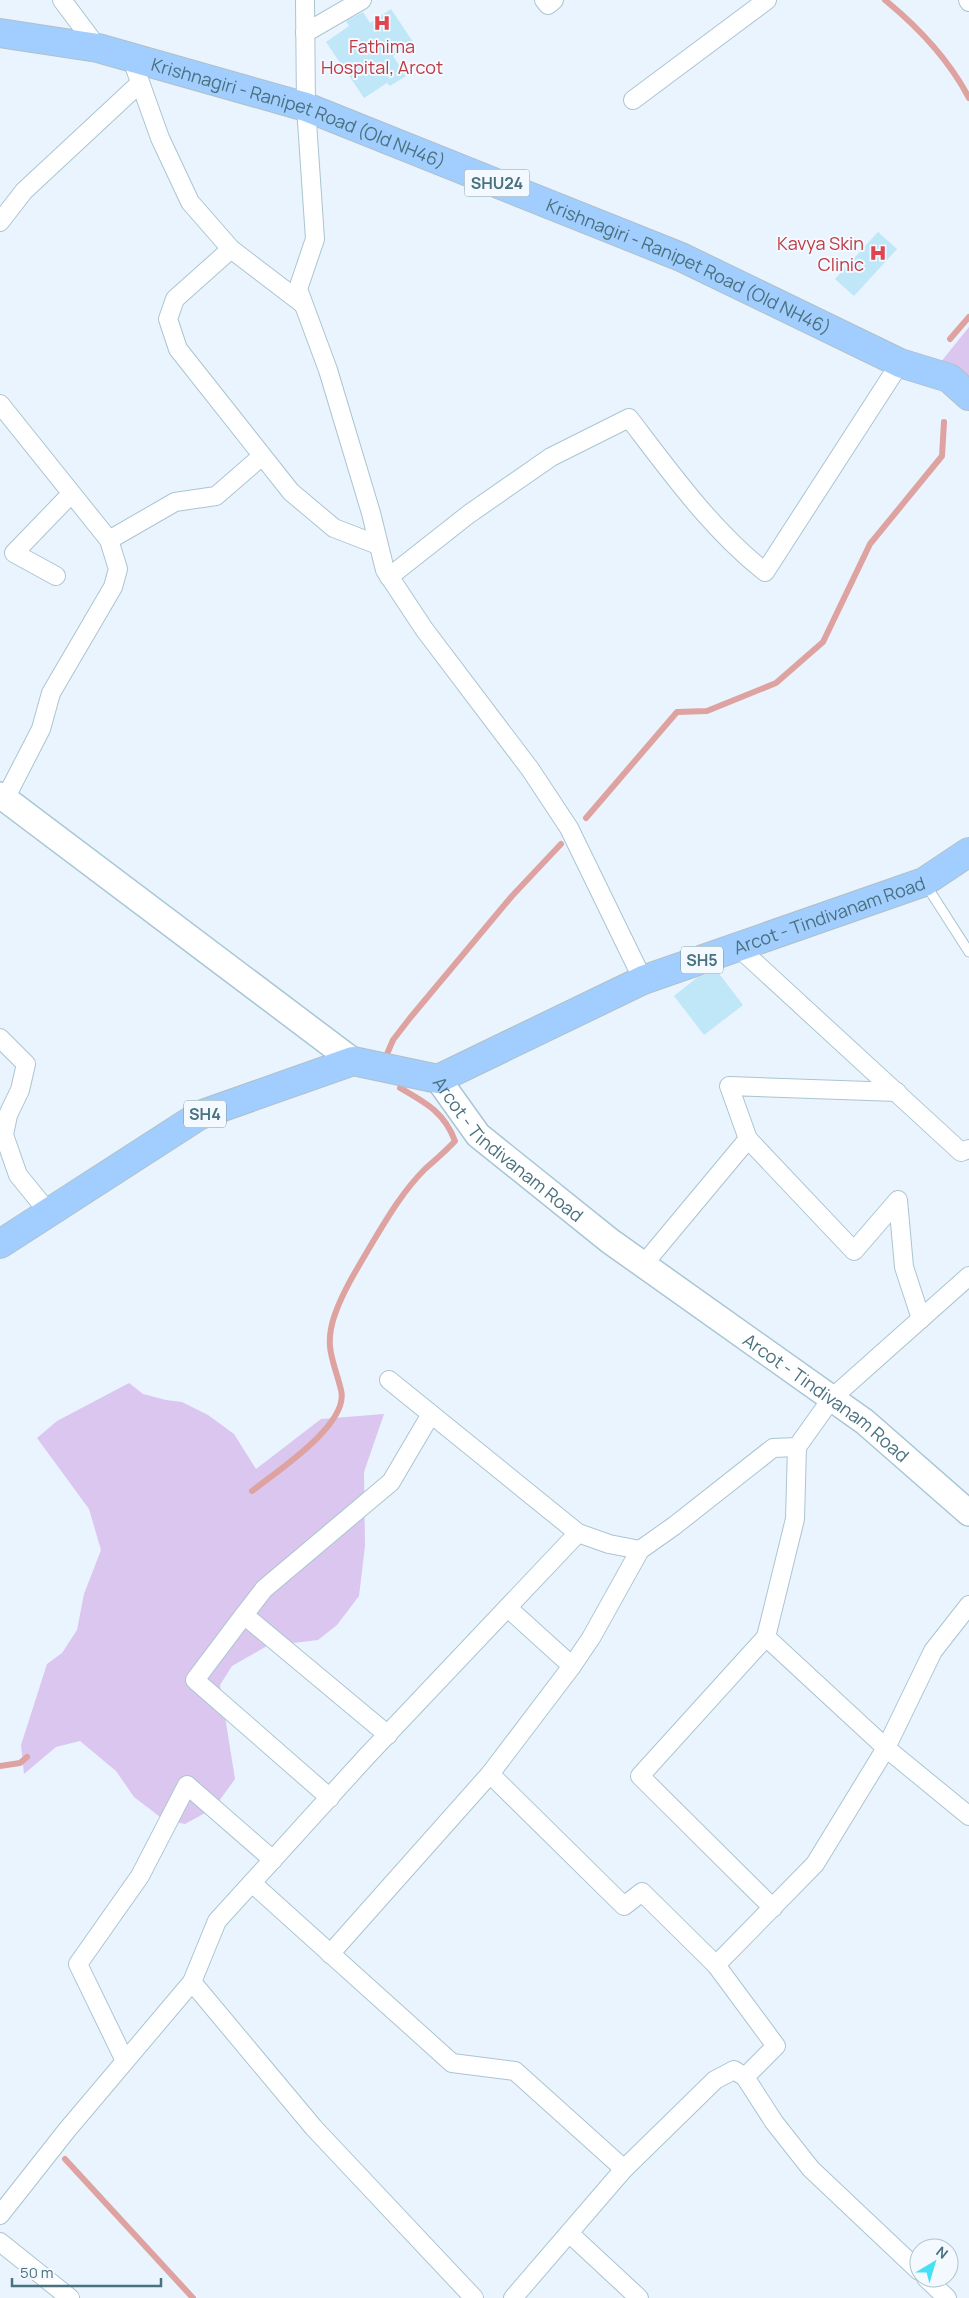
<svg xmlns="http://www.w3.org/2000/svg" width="969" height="2298" font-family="Manrope,sans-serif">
<rect width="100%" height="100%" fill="#eaf4fe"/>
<g fill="#dac6ef">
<polygon points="969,327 969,386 940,363"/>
<polygon points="129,1383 143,1394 166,1400 182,1402 208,1415 234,1434 256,1469 321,1419 384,1414 364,1472 365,1546 359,1596 337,1625 318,1640 267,1646 232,1666 220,1685 235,1779 214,1808 185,1824 164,1820 134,1797 116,1771 80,1741 56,1747 24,1774 21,1745 47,1664 62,1653 77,1630 84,1594 101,1550 89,1509 37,1438 57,1421"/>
</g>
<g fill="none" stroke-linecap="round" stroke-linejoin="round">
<g stroke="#dea3a0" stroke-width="6">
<path d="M 885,0 C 918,27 949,60 969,98"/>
<polyline points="950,339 969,317"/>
<polyline points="586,818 677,712 707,711 776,683 823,642 870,544 942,456 944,422"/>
<polyline points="387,1054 393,1040 410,1018 512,896 561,844"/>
<path d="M 252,1491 C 276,1472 350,1424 341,1390 C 334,1361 324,1348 334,1317 C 343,1290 360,1264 374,1240 C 389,1215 404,1190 425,1169 C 435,1160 446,1151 455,1141 C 444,1112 426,1103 400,1088"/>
<polyline points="0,1766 20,1763 27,1757"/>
<polyline points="65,2159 193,2298"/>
</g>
</g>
<g fill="#bfe7f7">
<polygon points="391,9 413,42 393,56 406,76 390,86 387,83 364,98 326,42 349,26 346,21 363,12 370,23"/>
<polygon points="878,232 897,249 854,296 835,279"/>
<polygon points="717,971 743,1005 704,1035 674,996 698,977"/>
</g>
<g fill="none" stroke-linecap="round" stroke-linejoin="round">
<g stroke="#aac5d1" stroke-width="11">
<polyline id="service" points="926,885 969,952"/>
</g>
<g stroke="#aac5d1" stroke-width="20">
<g id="minor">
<polyline points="62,0 98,48"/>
<polyline points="305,0 306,107 315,239 298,289 328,370 371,513 385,570 424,629 530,769 569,828 643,980"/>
<polyline points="544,0 548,5 554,0"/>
<polyline points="968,0 969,2"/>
<polyline points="305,33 362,0"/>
<polyline points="131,57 160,138 190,202 231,249 303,304"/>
<polyline points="633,100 767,0"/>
<polyline points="0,222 24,191 140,83"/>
<polyline points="231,249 175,299 168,319 178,349 291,492 334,528 378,545"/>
<polyline points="0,404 109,540 118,569 113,587 51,693 41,729 5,799"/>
<polyline points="109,540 175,502 216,496 262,456"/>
<polyline points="56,576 14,553 71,494"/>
<path d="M 389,577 L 469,514 L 551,457 L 629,418 C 671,473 711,529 765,572 L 900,363"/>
<polyline points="738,947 961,1152 969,1149"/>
<polyline points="0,1038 26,1064 20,1090 8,1115 4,1135 18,1175 49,1213"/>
<polyline points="897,1092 729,1086 748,1139 854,1251 898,1200 904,1267 921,1319"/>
<polyline points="643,1265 748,1139"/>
<polyline points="389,1380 578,1533 609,1544 640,1550 674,1526 773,1448 797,1447 832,1398 969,1276"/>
<polyline points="797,1447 795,1519 766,1637 886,1748 969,1816"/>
<polyline points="509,1609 572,1666 490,1774 624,1906 642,1892 716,1965 815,1864 886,1748 933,1651 969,1605"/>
<polyline points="244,1615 195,1680 330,1798"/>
<polyline points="766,1637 640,1776 773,1908"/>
<polyline points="572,1666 591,1638 640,1550"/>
<polyline points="388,1735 244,1615 264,1589 391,1482 431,1414"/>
<polyline points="252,1883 452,2063 515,2071 624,2169 715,2080 734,2070 745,2077"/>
<polyline points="330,1954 490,1774"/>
<polyline points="716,1965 776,2046 745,2077 774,2122 811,2169 919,2271"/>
<polyline points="192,1982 314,2128 474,2298"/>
<polyline points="125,2061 78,1964 140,1876 187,1785 273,1860"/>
<polyline points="0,2215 67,2130 192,1982 217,1921 366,1757 578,1533"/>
<polyline points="569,2233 639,2298"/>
<polyline points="0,2242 70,2298"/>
<polyline points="926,2278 947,2298"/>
<polyline points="513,2298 624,2169"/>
</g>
</g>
<g stroke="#a8c6d5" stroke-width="28">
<g id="secondary">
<polyline points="0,795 353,1061"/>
<path id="s1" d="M 438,1079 L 478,1135 L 610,1241 L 865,1422 L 969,1513"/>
</g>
</g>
<g stroke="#afc1c6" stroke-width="30">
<g id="primary">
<path id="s2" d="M 0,33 L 98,48 L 306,107 L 681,257 L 900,363 L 949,378 L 969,396"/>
<path id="s3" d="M 0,1244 L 200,1115 L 353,1061 L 438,1079 L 643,980 L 924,882 L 969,852"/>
</g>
</g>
<use href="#service" stroke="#fff" stroke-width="9"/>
<use href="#minor" stroke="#fff" stroke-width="18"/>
<use href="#secondary" stroke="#fff" stroke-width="25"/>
<use href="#primary" stroke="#a1ceff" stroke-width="28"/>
</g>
<defs>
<g id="hospital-bare" transform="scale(1.35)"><path d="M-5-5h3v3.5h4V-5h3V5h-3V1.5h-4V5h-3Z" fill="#e0444e" stroke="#f3f9ff" stroke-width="2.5" paint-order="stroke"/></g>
</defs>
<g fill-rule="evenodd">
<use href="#hospital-bare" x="382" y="23"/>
<use href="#hospital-bare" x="878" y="253"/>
</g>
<g text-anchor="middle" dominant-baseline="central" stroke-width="4" stroke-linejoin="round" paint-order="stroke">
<g fill="#f3f9ff" stroke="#7c9aa5" stroke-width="1">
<rect x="464.5" y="169.5" width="65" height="27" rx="4"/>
<rect x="681" y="946.5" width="42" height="27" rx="4"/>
<rect x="184" y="1100.5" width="42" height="27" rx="4"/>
</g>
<g font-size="16" font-weight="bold" fill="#49717e">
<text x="497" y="183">SHU24</text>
<text x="702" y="960">SH5</text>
<text x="205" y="1114">SH4</text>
</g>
<g font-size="18" fill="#be3a42" stroke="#f3f9ff">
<text x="382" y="46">Fathima<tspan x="382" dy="21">Hospital, Arcot</tspan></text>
<text x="864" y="243" text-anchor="end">Kavya Skin<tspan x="864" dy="21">Clinic</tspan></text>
</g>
<g font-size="18" fill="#49717e" stroke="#f3f9ff">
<text stroke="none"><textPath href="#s2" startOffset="310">Krishnagiri - Ranipet Road (Old NH46)</textPath></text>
<text stroke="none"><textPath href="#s2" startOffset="730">Krishnagiri - Ranipet Road (Old NH46)</textPath></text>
<text stroke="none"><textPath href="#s3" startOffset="912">Arcot - Tindivanam Road</textPath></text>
<text stroke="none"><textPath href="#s1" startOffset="100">Arcot - Tindivanam Road</textPath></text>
<text stroke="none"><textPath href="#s1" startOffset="505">Arcot - Tindivanam Road</textPath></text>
</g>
</g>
<g transform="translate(934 2263) rotate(38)"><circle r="24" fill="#f3f9ff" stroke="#afc3cb"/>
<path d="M0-4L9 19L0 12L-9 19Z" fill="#44e0f3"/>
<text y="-8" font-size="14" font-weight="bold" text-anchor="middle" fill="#49717e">N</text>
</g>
<path d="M12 2278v8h149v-8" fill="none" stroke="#49717e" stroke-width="2.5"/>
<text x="20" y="2278" font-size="15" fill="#49717e" stroke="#f3f9ff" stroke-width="4" paint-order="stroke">50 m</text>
</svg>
